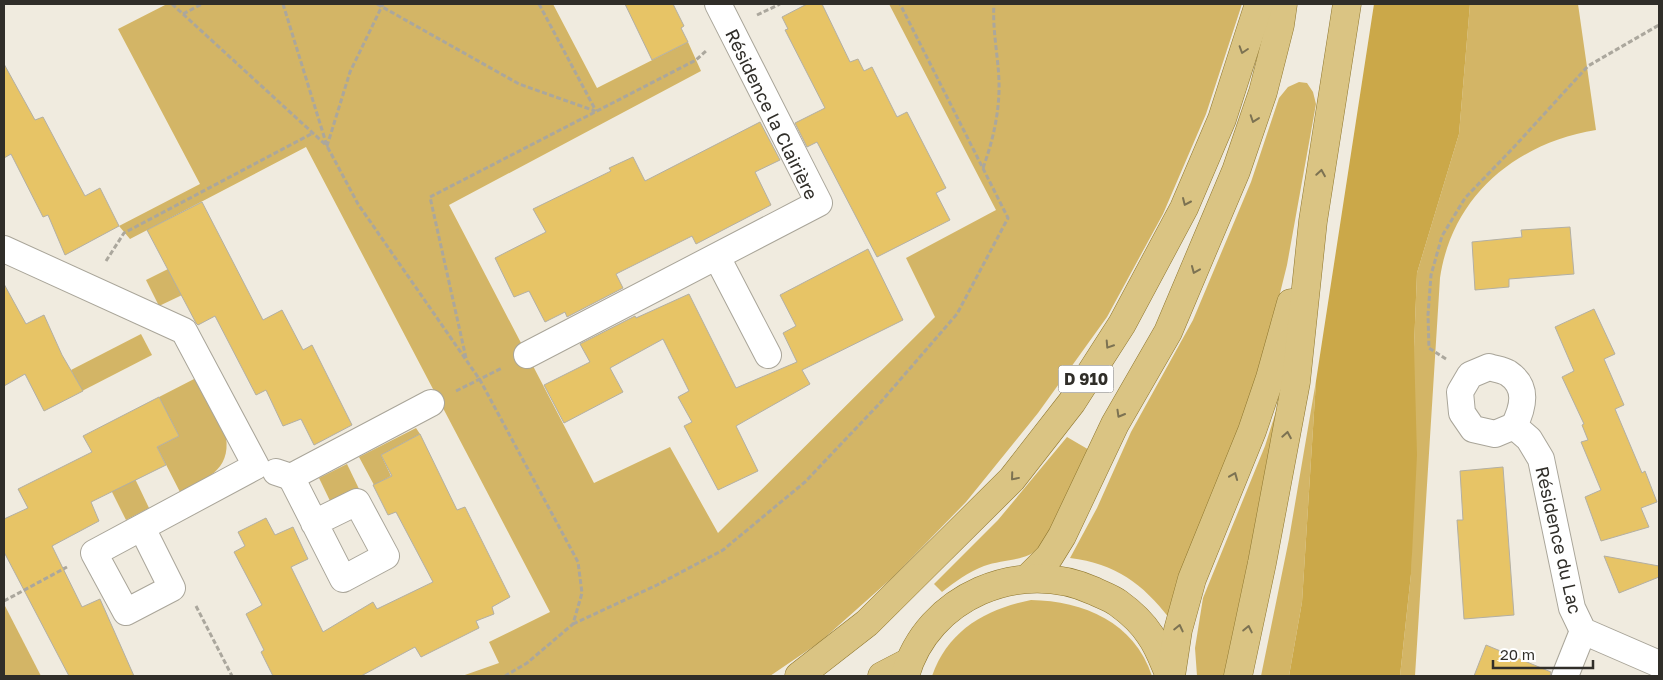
<svg xmlns="http://www.w3.org/2000/svg" width="1663" height="680" font-family="'Golos Text',sans-serif">
<rect width="100%" height="100%" fill="#f0ebdf"/>
<g fill="#d3b566">
<polygon points="167,4 553,4 597,88 688,42 701,71 449,205 594,483 670,447 718,533 935,317 906,258 996,210 889,4 1242,4 1206,114 1163,214 1107,317 1038,413 966,502 893,577 820,642 770,676 462,676 499,663 489,642 550,612 306,147 130,239 119,226 200,184 118,29"/>
<path d="M 1470,4 L 1578,4 L 1596,130 C 1516,143 1452,196 1440,278 L 1415,676 L 1400,676 L 1411,574 L 1414,347 L 1417,273 L 1459,134 Z"/>
<path d="M 1299,82 L 1307,83 L 1313,92 L 1316,104 L 1287,265 L 1255,394 L 1170,619 C 1142,583 1116,564 1070,558 L 1097,508 L 1131,432 L 1193,320 L 1251,182 L 1279,98 L 1288,87 Z"/>
<polygon points="186,260 199,287 159,306 146,280"/>
<polygon points="141,334 152,355 82,391 71,370"/>
<path d="M 196,378 L 226,437 C 231,471 205,479 180,492 L 157,447 L 179,436 L 159,397 Z"/>
<polygon points="1316,381 1302,602 1289,676 1261,676 1289,539"/>
<polygon points="1279,402 1226,676 1197,676 1195,648 1203,598 1265,446"/>
<polygon points="416,428 420,434 381,455 391,476 374,485 359,457"/>
<path d="M 1067,437 L 1091,451 C 1078,477 1055,543 1029,555 C 1015,561 998,561 984,566 C 968,572 955,582 942,592 L 934,584 L 998,520 Z"/>
<polygon points="127,462 149,508 126,520 103,474"/>
<polygon points="347,464 360,491 332,505 319,478"/>
<path d="M 1031,600 C 1084,601 1134,622 1152,676 L 932,676 C 948,630 986,609 1031,600 Z"/>
<polygon points="4,604 41,676 4,676"/>
</g>
<polygon fill="#cba849" points="1374,4 1470,4 1459,134 1417,273 1414,347 1417,455 1411,574 1400,676 1289,676 1302,602 1316,381"/>
<g fill="#e7c466" stroke="#b3afa3">
<polygon points="625,4 673,4 684,26 681,28 688,42 652,60"/>
<polygon points="807,4 822,4 850,62 858,59 864,71 872,67 897,117 907,112 946,188 936,193 950,220 877,257 817,142 807,147 795,123 825,108 785,30 788,29 782,17"/>
<polygon points="4,64 35,120 43,117 85,196 100,188 119,226 65,255 48,215 43,217 11,154 4,158"/>
<polygon points="760,122 780,160 755,172 771,205 696,244 692,236 616,274 623,288 567,317 565,312 545,322 529,291 514,297 495,258 546,232 533,209 611,171 609,168 633,157 645,181"/>
<polygon points="202,202 263,320 282,310 303,350 312,345 352,425 314,445 301,419 283,426 266,390 256,395 215,316 198,325 196,323 147,230"/>
<polygon points="1570,227 1574,274 1509,279 1509,287 1475,290 1472,242 1522,237 1521,230"/>
<polygon points="868,249 903,320 802,370 810,384 736,426 758,471 718,490 684,426 692,422 678,397 689,391 663,339 610,368 623,392 564,423 544,385 590,362 580,344 635,316 636,318 689,294 736,388 797,362 783,333 796,326 780,295"/>
<polygon points="4,284 26,324 44,315 62,355 83,391 44,411 25,374 4,386"/>
<polygon points="1594,309 1615,354 1604,359 1624,405 1615,409 1642,473 1645,471 1657,502 1641,508 1649,527 1601,541 1585,497 1601,490 1581,442 1588,440 1582,425 1584,424 1562,377 1574,371 1555,327"/>
<polygon points="159,397 179,436 157,447 166,465 91,502 99,521 52,546 82,607 100,599 134,676 69,676 4,552 4,519 28,508 18,489 92,452 83,436"/>
<polygon points="420,434 457,510 465,507 510,597 492,607 494,614 476,621 479,628 421,657 415,647 361,676 273,676 261,652 264,650 246,614 262,605 234,552 245,546 238,532 266,518 275,535 293,527 308,559 291,567 323,632 373,602 377,609 433,582 396,512 388,515 373,485 392,476 381,455"/>
<polygon points="1503,467 1514,615 1464,619 1457,520 1463,520 1460,471"/>
<polygon points="1604,556 1659,566 1659,577 1619,593"/>
<polygon points="1486,645 1551,672 1550,676 1474,676"/>
</g>
<g fill="none" stroke-linecap="round" stroke-linejoin="round">
<g stroke="#a9a599" stroke-width="28">
<g id="minor">
<polyline points="4,249 184,331 256,466 94,553 126,612 172,588 142,528"/>
<polyline points="717,257 768,355"/>
<polyline points="527,355 819,203 718,4"/>
<path d="M 1514,426 L 1495,434 L 1473,429 L 1462,413 L 1460,392 L 1470,375 L 1489,367 C 1495,369 1503,370 1508,373 C 1529,387 1523,408 1514,426 L 1529,439 L 1541,459 L 1572,608 L 1583,631 L 1659,664"/>
<polyline points="276,472 291,477 431,403"/>
<polyline points="291,477 343,579 386,556 357,502 314,523"/>
<polyline points="1565,676 1583,631"/>
</g>
</g>
<g stroke="#8e762e" stroke-width="29">
<g id="primary">
<polyline points="1029,577 1049,557 1062,536 1115,424 1168,332 1236,171 1263,92 1280,25 1283,4"/>
<polyline points="799,676 867,623 1012,479 1072,402 1122,324 1184,208 1222,119 1259,4"/>
<polyline points="882,676 909,662"/>
<path d="M 905,676 C 927,596 1021,557 1094,591 C 1102,595 1111,598 1118,603 C 1129,611 1143,624 1150,635 C 1159,647 1164,663 1170,676"/>
<polyline points="1171,676 1178,630 1192,579 1252,431 1270,378 1291,303"/>
<polyline points="1238,676 1262,563 1296,382 1313,221 1347,4"/>
</g>
</g>
<g stroke="#aba79d" stroke-width="3" stroke-dasharray="5 2.5" stroke-linecap="butt">
<polyline points="172,4 327,146 350,72 383,4"/>
<polyline points="283,4 327,146 358,204 480,380 578,562 582,593 573,624 527,663 505,676"/>
<polyline points="377,4 519,84 595,111"/>
<polyline points="539,4 596,111"/>
<polyline points="183,14 202,4"/>
<polyline points="757,15 780,4"/>
<path d="M 983,168 C 992,143 998,119 999,92 C 1000,63 992,34 994,4"/>
<polyline points="106,261 124,233 313,133"/>
<polyline points="466,358 430,197 696,60 707,50"/>
<polyline points="1446,359 1429,348 1428,315 1431,275 1442,236 1465,198 1514,147 1588,66 1659,25"/>
<polyline points="456,391 502,368"/>
<polyline points="4,601 67,567"/>
<polyline points="196,606 232,676"/>
<polyline points="573,624 657,585 723,550 805,482 880,403 957,314 1008,218 900,4"/>
</g>
<use href="#minor" stroke="#fff" stroke-width="26"/>
<use href="#primary" stroke="#dac483" stroke-width="28"/>
</g>
<defs><path id="oneway-chevron" d="M-2-3.5L2.5 0L-2 3.5" fill="none" stroke-width="1.6" stroke-linecap="round" stroke-linejoin="round" transform="scale(1.25)"/></defs>
<g stroke="#7c7252">
<use href="#oneway-chevron" transform="translate(1243 50) rotate(108)"/>
<use href="#oneway-chevron" transform="translate(1254 119) rotate(109)"/>
<use href="#oneway-chevron" transform="translate(1321 173) rotate(-81)"/>
<use href="#oneway-chevron" transform="translate(1186 202) rotate(114)"/>
<use href="#oneway-chevron" transform="translate(1195 270) rotate(113)"/>
<use href="#oneway-chevron" transform="translate(1109 345) rotate(123)"/>
<use href="#oneway-chevron" transform="translate(1120 414) rotate(120)"/>
<use href="#oneway-chevron" transform="translate(1287 435) rotate(-80)"/>
<use href="#oneway-chevron" transform="translate(1234 476) rotate(-68)"/>
<use href="#oneway-chevron" transform="translate(1014 477) rotate(130)"/>
<use href="#oneway-chevron" transform="translate(1179 628) rotate(-77)"/>
<use href="#oneway-chevron" transform="translate(1248 629) rotate(-78)"/>
</g>
<g text-anchor="middle" dominant-baseline="central" stroke-width="4.5" stroke-linejoin="round" paint-order="stroke">
<rect fill="#fff" stroke="#6e6d69" stroke-width="1" x="1058.5" y="365.5" width="55" height="27" rx="4"/>
<g font-size="16" font-weight="bold" fill="#302e29">
<text x="1086" y="379">D 910</text>
</g>
<g font-size="18" fill="#302e29" stroke="#fff">
<text transform="translate(772 114) rotate(64)">Résidence la Clairière</text>
<text transform="translate(1559 540) rotate(77)">Résidence du Lac</text>
</g>
</g>
<rect width="1663" height="680" fill="none" stroke="#302e29" stroke-width="10"/>
<path d="M1493 660v8h100v-8" fill="none" stroke="#302e29" stroke-width="2.5"/>
<text x="1500" y="660" font-size="15" fill="#302e29" stroke="#ffffff" stroke-width="4" paint-order="stroke">20 m</text>
</svg>
